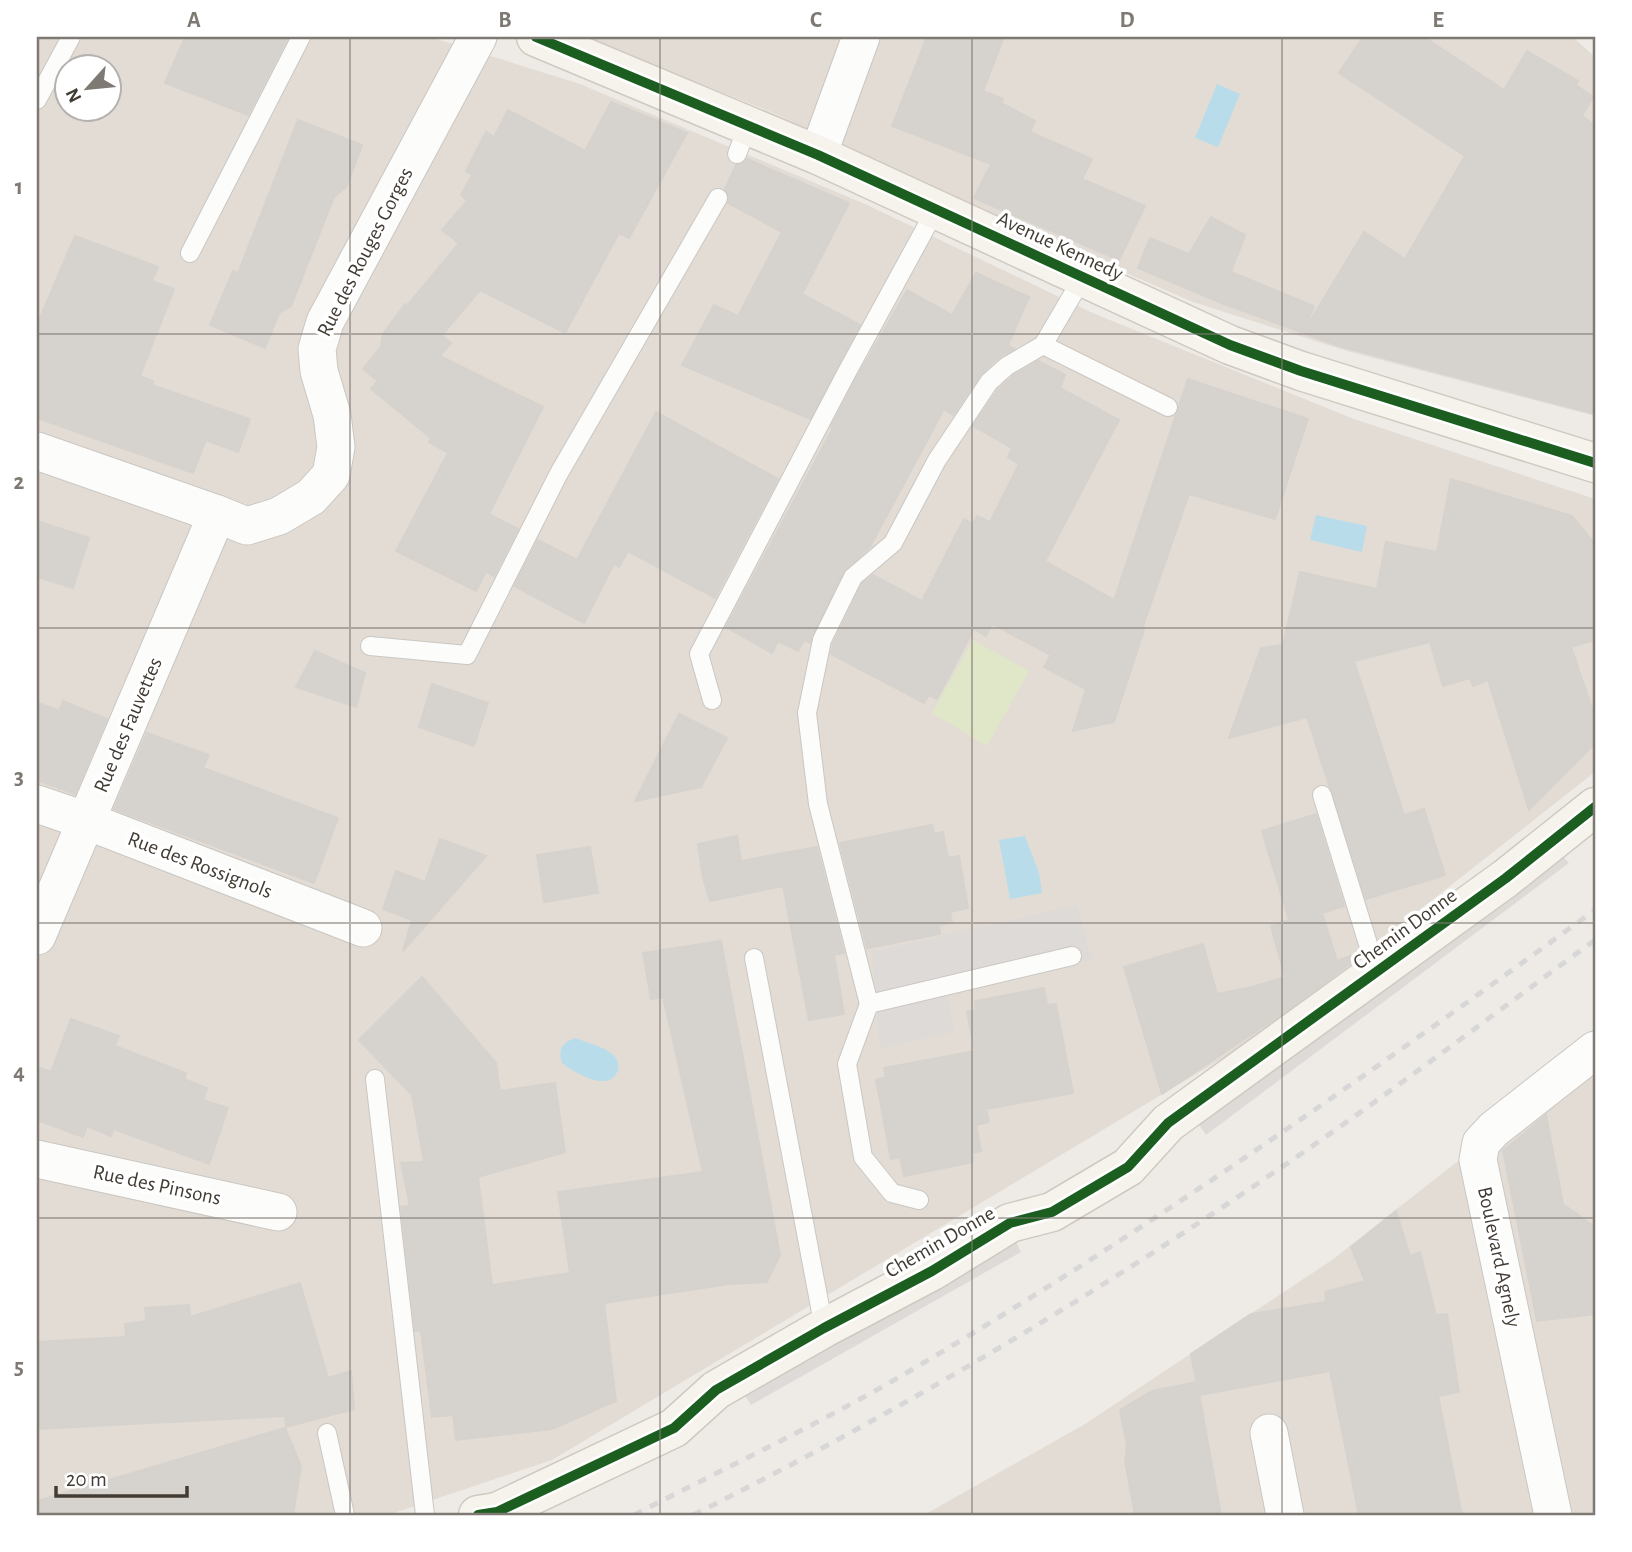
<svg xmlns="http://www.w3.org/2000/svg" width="1632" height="1552" font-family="'Alegreya Sans',sans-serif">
<rect width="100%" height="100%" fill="#eeebe7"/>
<g fill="#e2dcd4" fill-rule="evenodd">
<path d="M 37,37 L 430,37 L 580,84 L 865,204 L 1095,314 L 1354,419 L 1595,499 L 1595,772 L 1258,1037 L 552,1460 L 388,1515 L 37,1515 ZM 66,66 L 108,66 L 108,108 L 66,108 Z"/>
<polygon points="585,37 1573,37 1595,57 1595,416 1347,351 1193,302 962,202 778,115"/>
<polygon points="1595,1054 1595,1515 1565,1515 1488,1143"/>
<polygon points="1463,1157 1535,1515 924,1515 1085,1424 1332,1260"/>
</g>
<polygon fill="#dfe7c8" points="973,640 1029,671 987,746 932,713"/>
<g fill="#dddad7">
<polygon points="1556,849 1569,863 1206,1135 1195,1119"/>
<polygon points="1077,905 1092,960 947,992 954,1032 880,1048 872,952"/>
<polygon points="1013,1236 1021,1252 751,1405 741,1389"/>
</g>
<g fill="#b9dcea">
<polygon points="1217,84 1240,94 1218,147 1195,138"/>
<polygon points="1316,515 1367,526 1362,552 1310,540"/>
<polygon points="1025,836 1039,873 1042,893 1010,899 999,840"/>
<path d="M 576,1038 C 587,1043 603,1046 612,1054 C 624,1063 618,1081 603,1081 C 591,1082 571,1070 562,1063 C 558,1049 562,1042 576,1038 Z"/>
</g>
<g fill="#d6d2ce" stroke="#d6d2cd" stroke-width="2">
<polygon points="185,37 288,37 248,115 165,83"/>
<polygon points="927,37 1004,37 983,91 1003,99 1001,103 1035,121 1030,132 1092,159 1082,179 1145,206 1119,260 974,198 991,164 892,126"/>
<polygon points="1363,37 1424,37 1504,90 1527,51 1578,81 1576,85 1593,97 1582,116 1595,125 1595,414 1339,346 1224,304 1138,268 1150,238 1189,254 1211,217 1245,235 1231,272 1314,306 1304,331 1364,232 1405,259 1465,156 1339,73"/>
<polygon points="611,102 687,133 629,238 619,233 565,333 480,290 442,335 451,343 440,356 543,407 489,514 518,529 494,576 486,572 476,591 396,551 448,453 429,442 431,438 371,389 378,381 363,369 381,347 383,334 405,304 407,306 459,243 442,230 467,201 461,195 472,175 466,171 486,132 494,137 508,110 585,151"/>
<polygon points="298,120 362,145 347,186 334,197 291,306 279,313 265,348 210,325 233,271 238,273"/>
<polygon points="747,159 849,203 802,294 860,325 810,419 682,365 714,305 738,316 782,232 728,203 729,197 725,189 736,165 744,163"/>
<polygon points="75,236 158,267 152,281 174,289 140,376 153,381 152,385 250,419 238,452 206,440 193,473 37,418 37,325"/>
<polygon points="976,273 1029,297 1008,345 1014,349 999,357 981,374 953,415 944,409 870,547 843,572 810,643 804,640 798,651 778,641 772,653 726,627 833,428 831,427 857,377 907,290 952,315"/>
<polygon points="1038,361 1065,375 1060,388 1119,420 1045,561 1114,600 1188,379 1308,419 1275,519 1189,494 1142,629 1144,630 1114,722 1073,731 1086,689 1044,667 1051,655 992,624 986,636 974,629 937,699 929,695 924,703 831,654 833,644 862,584 873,575 922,601 964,519 973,524 977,516 990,522 1019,464 1008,457 1012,448 973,426 998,390 1014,375"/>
<polygon points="656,412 778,479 715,598 628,551 619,567 614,564 584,623 514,586 538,540 577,560"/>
<polygon points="1451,479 1572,516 1595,544 1595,640 1571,647 1595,717 1595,743 1529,810 1488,680 1473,686 1470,678 1443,686 1430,642 1354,661 1404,815 1424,809 1445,875 1366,899 1307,717 1229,738 1261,648 1283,645 1300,572 1377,589 1386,542 1437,552"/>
<polygon points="37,521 89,538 73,588 37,577"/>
<polygon points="315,651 365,673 356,707 296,687"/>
<polygon points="432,684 488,703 474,746 419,727"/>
<polygon points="63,701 107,719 75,794 37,780 37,702 59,711"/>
<polygon points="679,714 727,738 701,787 635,801"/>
<polygon points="147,733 209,755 203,768 338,818 314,883 114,809"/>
<polygon points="1316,814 1344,906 1322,913 1337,961 1350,956 1353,962 1279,1016 1162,1094 1124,967 1203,944 1217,994 1252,987 1285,977 1271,926 1289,920 1262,831"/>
<polygon points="932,825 934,834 943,832 948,858 959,856 968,908 950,912 952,923 939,925 940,934 867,948 840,843"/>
<polygon points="737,836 741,861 817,847 844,953 834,955 844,1014 809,1020 783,886 710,901 703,878 698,844"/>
<polygon points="440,839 486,856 403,951 412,920 383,909 396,871 425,882"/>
<polygon points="590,847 598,893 544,902 537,855"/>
<polygon points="721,941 780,1255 767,1282 729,1284 604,1303 616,1401 552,1429 456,1440 453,1415 432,1417 421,1331 415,1331 401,1207 410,1206 401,1163 424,1162 412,1095 359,1040 422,977 496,1063 500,1091 555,1083 565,1152 478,1177 492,1285 570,1273 558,1192 703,1172 663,997 651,999 643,953"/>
<polygon points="1044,988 1047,1005 1056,1004 1073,1093 986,1109 989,1122 976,1125 981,1151 972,1153 973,1162 904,1176 900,1157 891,1159 876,1080 886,1077 884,1068 975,1051 967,1012 976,1010 975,1001"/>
<polygon points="71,1019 119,1036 115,1046 186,1073 184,1079 207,1088 203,1100 228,1108 209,1164 114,1129 111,1136 87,1126 83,1137 37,1120 37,1067 51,1072"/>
<polygon points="1546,1115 1563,1204 1595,1227 1595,1314 1537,1321 1503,1151"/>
<polygon points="1396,1211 1410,1256 1420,1252 1436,1315 1447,1314 1459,1392 1438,1396 1462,1515 1359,1515 1330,1371 1199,1395 1191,1354 1251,1314 1326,1302 1325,1292 1365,1281 1351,1247"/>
<polygon points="300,1283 328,1378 351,1371 354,1409 286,1427 285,1416 37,1429 37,1342 126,1337 125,1324 146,1321 145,1308 189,1305 190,1317"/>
<polygon points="1197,1382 1221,1515 1135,1515 1125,1461 1127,1445 1120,1410 1152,1391"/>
<polygon points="285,1428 301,1466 293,1515 37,1515 37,1501"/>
</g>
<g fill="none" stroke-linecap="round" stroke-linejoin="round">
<g stroke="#cac7c3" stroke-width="20">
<g id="lane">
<polyline points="37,100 71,37"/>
<polyline points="737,154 748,125"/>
<polyline points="190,253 301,37"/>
<polyline points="1043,345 1168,407"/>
<polyline points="370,646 467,655 558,475 718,198"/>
<polyline points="712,700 699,654 847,372 936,209"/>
<polyline points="1322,795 1377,973"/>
<polyline points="754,958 824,1328"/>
<polyline points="869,1004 818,804 807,713 822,640 853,577 893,543 937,460 989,382 1007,366 1043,345 1083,277"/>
<polyline points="375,1079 425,1515"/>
<polyline points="919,1200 892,1193 863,1157 847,1064 869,1004 1072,956"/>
<polyline points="327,1433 345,1515"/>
</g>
</g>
<g stroke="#cac7c3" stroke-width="39">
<g id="street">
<polyline points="818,155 861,37"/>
<polyline points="37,451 217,514 37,936"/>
<polyline points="217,514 247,526 279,516 311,497 331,475 336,447 332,415 319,371 317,349 325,322 478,37"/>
<polyline points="37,804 87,821 363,928"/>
<polyline points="37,1159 278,1212"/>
<polyline points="1269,1433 1285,1515"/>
<polyline points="1553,1515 1478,1160 1481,1143 1494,1129 1595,1050"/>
</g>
</g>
<g stroke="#cfc9c0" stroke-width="41">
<g id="secondary">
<polyline points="536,37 818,155 1230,345 1301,371 1595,463"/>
<polyline points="478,1515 497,1512 674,1428 716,1390 824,1328 932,1271 1010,1223 1052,1212 1128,1167 1168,1123 1506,878 1595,807"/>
</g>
</g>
<use href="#lane" stroke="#fcfcfb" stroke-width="18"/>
<use href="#street" stroke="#fcfcfb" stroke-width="37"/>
<use href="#secondary" stroke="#f6f3ed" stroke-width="38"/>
<g stroke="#d8d7d7" stroke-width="5" stroke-dasharray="9 9" stroke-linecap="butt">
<path d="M 634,1515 C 725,1468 819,1424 908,1372 C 1146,1232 1372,1072 1595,910"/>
<path d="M 693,1515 C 920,1402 1140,1268 1348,1121 C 1431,1062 1513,1000 1595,940"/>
</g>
<g stroke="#fff" stroke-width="15">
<g id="cycleway">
<polyline points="536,37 818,155 1230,345 1301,371 1595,463"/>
<polyline points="478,1515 497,1512 674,1428 716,1390 824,1328 932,1271 1010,1223 1052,1212 1128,1167 1168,1123 1506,878 1595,807"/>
</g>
</g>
<use href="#cycleway" stroke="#1b5e20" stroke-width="10"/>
</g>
<path fill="none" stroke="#7f7973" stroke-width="2" stroke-opacity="0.55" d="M 350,37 L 350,1515M 660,37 L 660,1515M 972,37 L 972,1515M 1282,37 L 1282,1515M 37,334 L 1595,334M 37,628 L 1595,628M 37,923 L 1595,923M 37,1218 L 1595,1218"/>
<g text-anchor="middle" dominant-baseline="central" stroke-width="7" stroke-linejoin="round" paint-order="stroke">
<g font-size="21" fill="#433c34" stroke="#fff">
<text transform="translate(1060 246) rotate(25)">Avenue Kennedy</text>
<text transform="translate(365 252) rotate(-63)">Rue des Rouges Gorges</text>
<text transform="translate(128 725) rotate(-67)">Rue des Fauvettes</text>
<text transform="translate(200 865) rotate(21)">Rue des Rossignols</text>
<text transform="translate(1405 929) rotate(-36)">Chemin Donne</text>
<text transform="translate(157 1185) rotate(12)">Rue des Pinsons</text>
<text transform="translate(940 1242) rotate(-30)">Chemin Donne</text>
<text transform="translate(1499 1257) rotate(78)">Boulevard Agnely</text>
</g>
</g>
<rect width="1632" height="1552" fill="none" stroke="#ffffff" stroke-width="77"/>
<g transform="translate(88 88) rotate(243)"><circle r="33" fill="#ffffff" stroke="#b4b1ae" stroke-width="2"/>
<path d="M0-5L12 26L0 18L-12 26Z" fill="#7f7973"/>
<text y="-10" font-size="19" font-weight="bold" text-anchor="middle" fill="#433c34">N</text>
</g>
<path d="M56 1486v10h131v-10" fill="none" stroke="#433c34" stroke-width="3.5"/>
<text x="66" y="1486" font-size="21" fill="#433c34" stroke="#ffffff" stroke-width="5" paint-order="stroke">20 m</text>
<rect x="38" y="38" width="1556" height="1476" fill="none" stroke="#7f7973" stroke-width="2.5"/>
<g font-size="23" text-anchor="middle" font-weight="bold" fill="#7f7973">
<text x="194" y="27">A</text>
<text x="505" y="27">B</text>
<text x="816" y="27">C</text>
<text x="1127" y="27">D</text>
<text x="1438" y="27">E</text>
<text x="19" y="194">1</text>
<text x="19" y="489">2</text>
<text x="19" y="784">3</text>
<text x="19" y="1079">4</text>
<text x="19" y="1374">5</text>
</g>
</svg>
